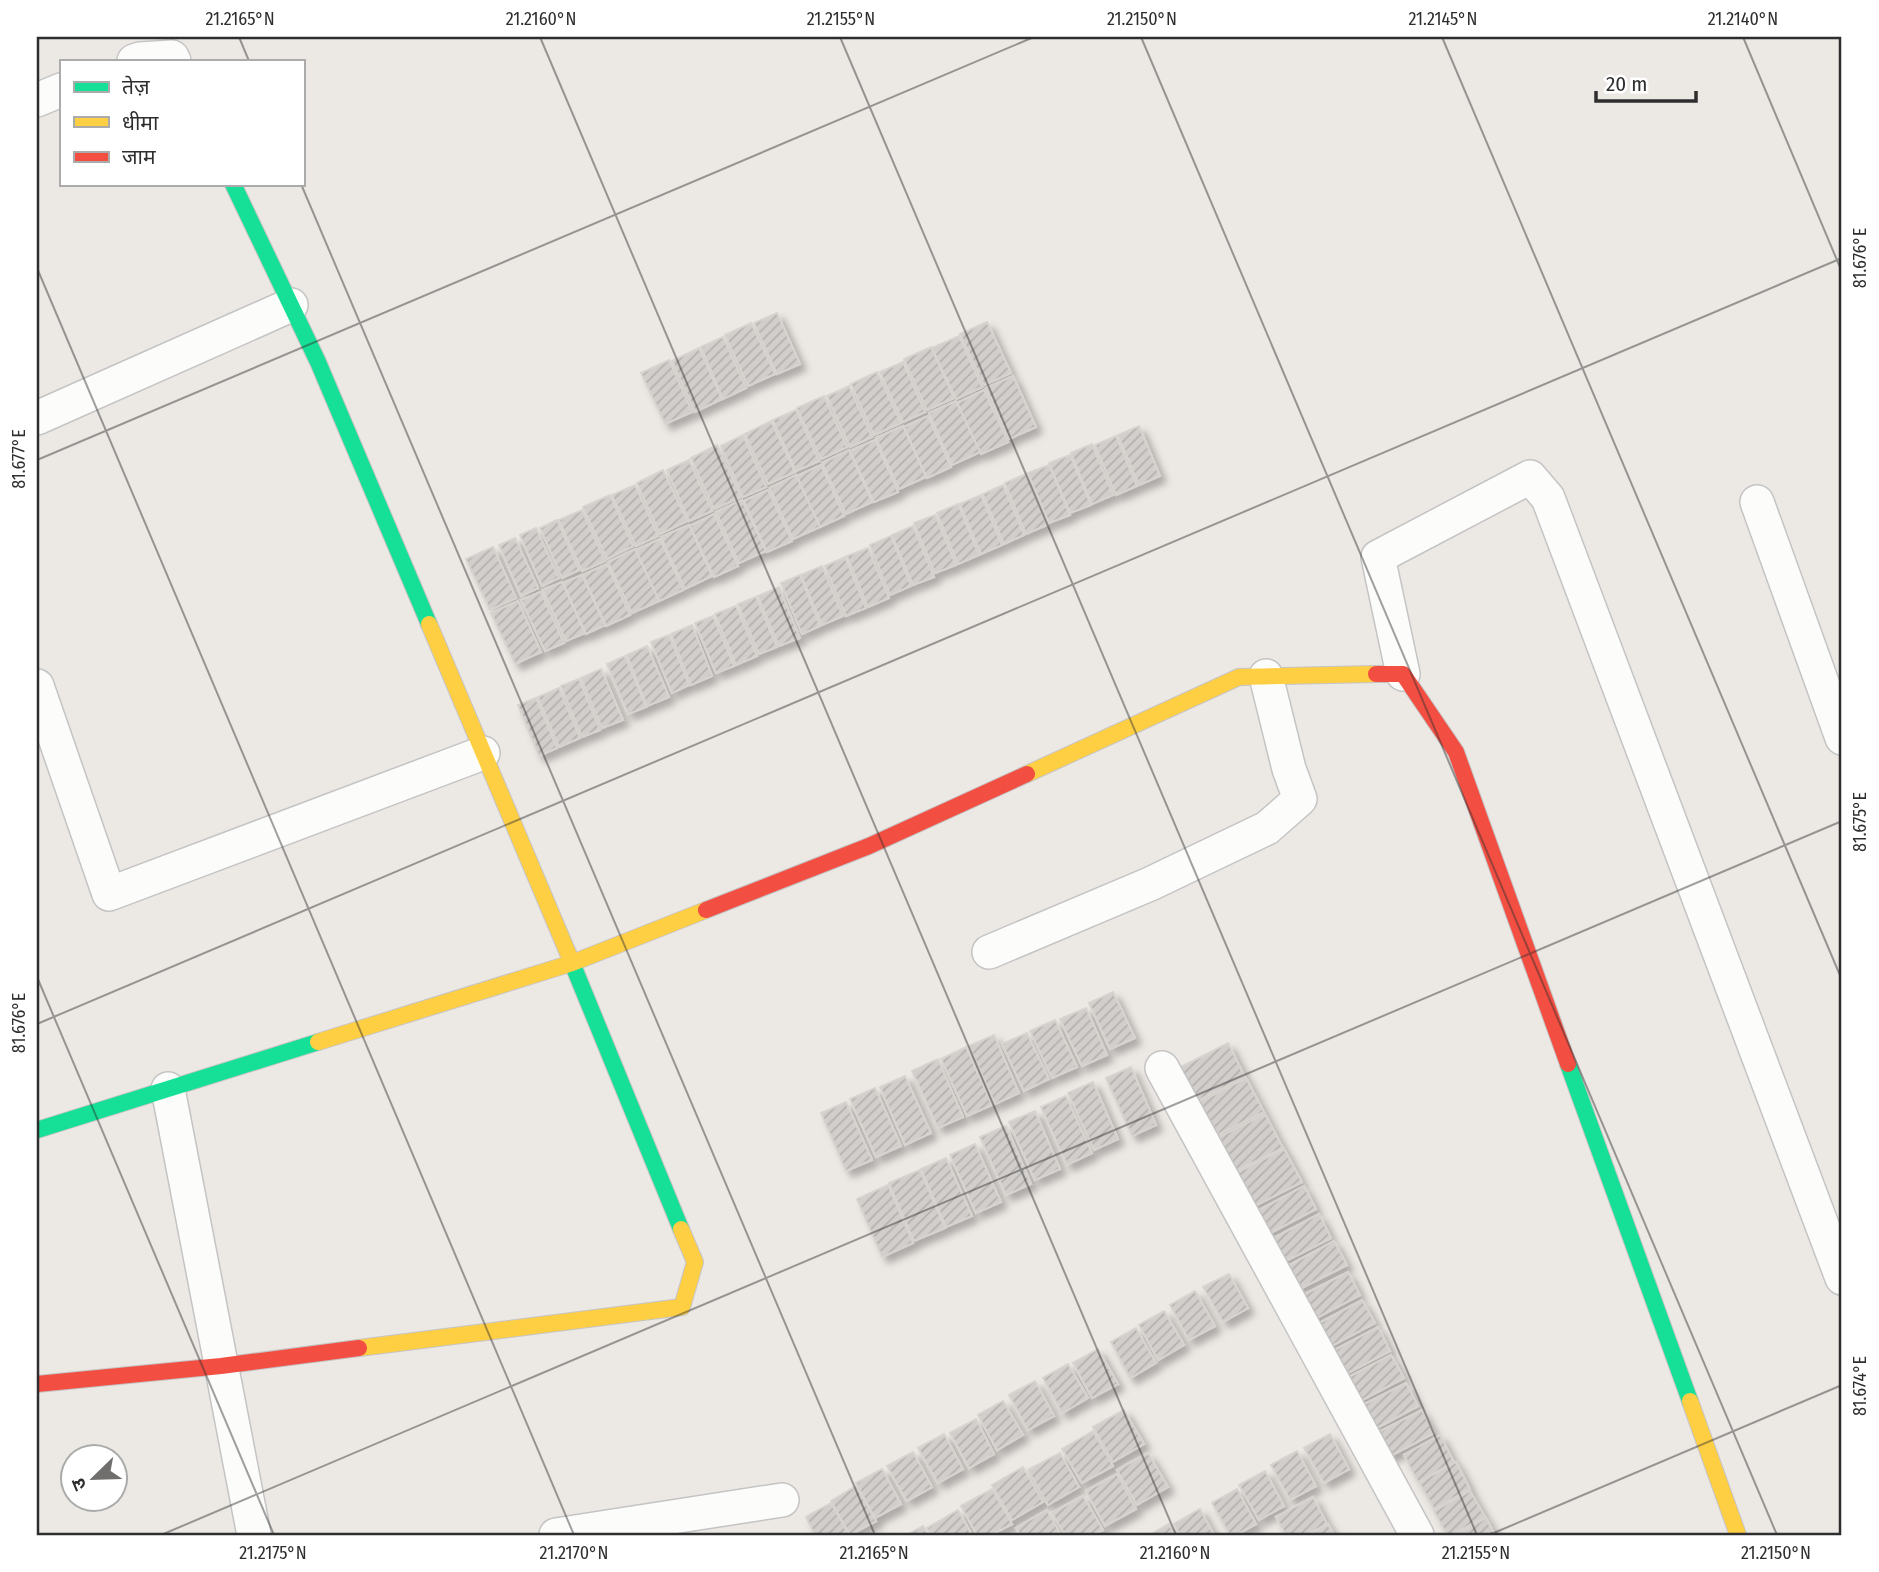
<svg xmlns="http://www.w3.org/2000/svg" width="1879" height="1572" font-family="'Fira Sans Condensed','Noto Sans Devanagari',sans-serif">
<defs>
<pattern id="building-hatch" width="6" height="6" patternUnits="userSpaceOnUse" patternTransform="scale(1.75)"><rect width="6" height="6" fill="#d1cecb"/><path d="M-1 1l2-2M0 6l6-6M5 7l2-2" fill="none" stroke="#b4b1af"/></pattern>
<filter id="shadow"><feDropShadow dx="6" dy="6" stdDeviation="3.5" flood-color="#0004"/></filter>
</defs>
<rect width="100%" height="100%" fill="#ece8e4"/>
<g fill="url(#building-hatch)" stroke="#d7d4d0" stroke-width="2" filter="url(#shadow)">
<polygon points="777,313 800,364 777,374 754,323"/>
<polygon points="987,322 1011,373 984,385 960,334"/>
<polygon points="751,323 775,374 748,386 725,335"/>
<polygon points="959,336 982,387 956,399 932,348"/>
<polygon points="723,337 746,388 723,399 701,347"/>
<polygon points="931,347 954,398 927,410 904,359"/>
<polygon points="699,348 722,399 695,412 672,361"/>
<polygon points="669,360 692,412 665,424 641,373"/>
<polygon points="903,362 925,412 903,422 880,372"/>
<polygon points="877,372 901,423 874,435 851,384"/>
<polygon points="1013,376 1036,427 1009,439 986,388"/>
<polygon points="849,386 872,437 850,447 827,396"/>
<polygon points="984,390 1008,442 981,454 957,403"/>
<polygon points="824,396 847,447 821,459 797,408"/>
<polygon points="956,401 980,452 952,465 929,413"/>
<polygon points="796,410 819,461 796,471 773,420"/>
<polygon points="928,416 951,467 927,478 904,427"/>
<polygon points="771,421 795,472 768,484 745,434"/>
<polygon points="903,426 926,477 899,489 876,438"/>
<polygon points="1139,426 1160,476 1139,485 1118,435"/>
<polygon points="743,435 766,487 743,497 721,446"/>
<polygon points="1116,436 1137,486 1116,495 1095,445"/>
<polygon points="875,440 898,492 874,502 850,451"/>
<polygon points="1092,444 1113,495 1092,504 1071,453"/>
<polygon points="717,445 741,497 714,509 691,458"/>
<polygon points="849,450 872,502 846,514 822,463"/>
<polygon points="1070,455 1091,505 1070,513 1049,463"/>
<polygon points="689,460 712,511 689,521 667,470"/>
<polygon points="821,465 844,516 820,527 797,476"/>
<polygon points="1049,465 1070,515 1049,523 1028,473"/>
<polygon points="663,470 687,521 660,534 637,483"/>
<polygon points="1026,474 1047,525 1026,534 1005,483"/>
<polygon points="796,475 820,527 793,539 770,488"/>
<polygon points="635,485 658,536 636,546 612,495"/>
<polygon points="1003,485 1024,535 1004,544 983,494"/>
<polygon points="768,490 792,541 767,552 744,501"/>
<polygon points="610,495 633,546 607,559 583,507"/>
<polygon points="981,495 1002,545 981,554 960,504"/>
<polygon points="742,500 766,551 739,563 716,512"/>
<polygon points="958,504 979,555 958,564 937,513"/>
<polygon points="582,510 605,561 582,571 559,520"/>
<polygon points="714,514 738,566 714,577 690,526"/>
<polygon points="935,515 956,565 935,573 914,523"/>
<polygon points="557,520 579,570 562,578 540,528"/>
<polygon points="689,525 712,576 685,589 661,537"/>
<polygon points="913,526 934,577 913,585 892,535"/>
<polygon points="536,528 559,578 542,586 520,535"/>
<polygon points="891,536 911,586 890,595 870,545"/>
<polygon points="515,538 538,588 521,596 499,545"/>
<polygon points="660,539 683,590 659,601 636,550"/>
<polygon points="493,547 516,598 490,610 466,559"/>
<polygon points="868,548 889,598 868,607 847,556"/>
<polygon points="635,549 659,601 632,613 608,562"/>
<polygon points="845,557 866,608 846,616 825,566"/>
<polygon points="607,564 630,615 606,626 583,575"/>
<polygon points="822,566 843,616 822,625 801,575"/>
<polygon points="582,575 605,625 586,634 563,583"/>
<polygon points="800,575 820,626 802,634 781,583"/>
<polygon points="562,582 585,633 566,641 543,590"/>
<polygon points="779,587 800,638 779,646 758,596"/>
<polygon points="541,592 564,643 545,651 521,600"/>
<polygon points="756,597 777,647 759,654 738,604"/>
<polygon points="518,601 541,652 515,664 491,613"/>
<polygon points="736,606 757,656 736,665 715,614"/>
<polygon points="713,616 734,666 716,673 695,623"/>
<polygon points="692,625 712,676 691,685 671,634"/>
<polygon points="669,635 689,685 672,693 651,642"/>
<polygon points="647,646 669,697 647,706 627,655"/>
<polygon points="625,656 646,707 628,714 607,664"/>
<polygon points="601,669 623,720 602,728 581,678"/>
<polygon points="579,679 600,730 582,737 561,686"/>
<polygon points="559,688 580,738 559,747 538,697"/>
<polygon points="536,698 557,748 539,756 518,705"/>
<polygon points="1113,992 1135,1038 1110,1049 1089,1003"/>
<polygon points="1086,1008 1107,1055 1082,1066 1060,1019"/>
<polygon points="1055,1020 1077,1067 1052,1078 1030,1031"/>
<polygon points="1027,1033 1049,1079 1024,1091 1002,1044"/>
<polygon points="994,1035 1019,1093 995,1104 969,1046"/>
<polygon points="1228,1043 1245,1077 1195,1102 1177,1069"/>
<polygon points="966,1047 992,1105 967,1116 941,1059"/>
<polygon points="938,1059 963,1117 938,1128 912,1071"/>
<polygon points="1131,1067 1156,1125 1132,1136 1106,1078"/>
<polygon points="905,1076 931,1133 905,1145 880,1087"/>
<polygon points="1246,1078 1264,1112 1213,1137 1196,1104"/>
<polygon points="1093,1082 1118,1139 1094,1150 1068,1093"/>
<polygon points="875,1088 901,1146 876,1157 850,1099"/>
<polygon points="1066,1096 1092,1153 1067,1165 1041,1107"/>
<polygon points="846,1102 872,1160 846,1171 821,1113"/>
<polygon points="1035,1111 1060,1169 1035,1180 1009,1122"/>
<polygon points="1265,1114 1283,1148 1232,1173 1215,1139"/>
<polygon points="1006,1126 1031,1184 1006,1195 980,1137"/>
<polygon points="975,1144 1001,1202 976,1213 950,1155"/>
<polygon points="1284,1149 1302,1182 1251,1208 1234,1174"/>
<polygon points="946,1158 972,1216 946,1227 921,1169"/>
<polygon points="920,1170 945,1228 914,1241 889,1183"/>
<polygon points="888,1185 913,1243 882,1257 857,1199"/>
<polygon points="1304,1186 1316,1209 1265,1236 1253,1213"/>
<polygon points="1319,1214 1331,1238 1280,1264 1268,1241"/>
<polygon points="1334,1241 1347,1265 1296,1291 1284,1268"/>
<polygon points="1348,1272 1360,1295 1309,1322 1297,1298"/>
<polygon points="1229,1274 1248,1308 1223,1322 1203,1287"/>
<polygon points="1195,1291 1215,1326 1189,1340 1170,1305"/>
<polygon points="1362,1300 1375,1323 1324,1350 1312,1327"/>
<polygon points="1164,1311 1184,1345 1158,1360 1139,1325"/>
<polygon points="1378,1327 1390,1351 1340,1377 1327,1354"/>
<polygon points="1136,1328 1156,1363 1130,1378 1111,1342"/>
<polygon points="1098,1349 1118,1384 1092,1398 1073,1363"/>
<polygon points="1391,1355 1404,1378 1353,1405 1341,1381"/>
<polygon points="1068,1364 1088,1398 1062,1413 1043,1378"/>
<polygon points="1035,1381 1054,1416 1028,1430 1009,1395"/>
<polygon points="1406,1383 1418,1406 1368,1433 1355,1409"/>
<polygon points="1003,1401 1023,1435 997,1450 978,1415"/>
<polygon points="1124,1410 1144,1444 1113,1462 1093,1427"/>
<polygon points="1422,1410 1434,1433 1383,1460 1371,1436"/>
<polygon points="976,1419 994,1454 969,1468 950,1433"/>
<polygon points="1093,1431 1113,1466 1082,1483 1062,1449"/>
<polygon points="944,1434 963,1469 938,1483 918,1448"/>
<polygon points="1330,1434 1349,1469 1324,1483 1304,1448"/>
<polygon points="1440,1435 1454,1462 1418,1482 1404,1455"/>
<polygon points="1297,1451 1316,1486 1290,1500 1271,1465"/>
<polygon points="913,1452 932,1487 907,1501 887,1466"/>
<polygon points="1060,1453 1079,1487 1048,1505 1028,1470"/>
<polygon points="1148,1453 1168,1487 1137,1505 1117,1470"/>
<polygon points="1456,1462 1470,1489 1434,1509 1419,1482"/>
<polygon points="1023,1467 1043,1502 1012,1520 992,1485"/>
<polygon points="882,1469 901,1504 875,1518 856,1483"/>
<polygon points="1265,1471 1284,1506 1259,1520 1239,1485"/>
<polygon points="1117,1474 1136,1509 1105,1526 1086,1491"/>
<polygon points="856,1486 876,1521 850,1535 831,1501"/>
<polygon points="992,1489 1012,1524 991,1535 977,1535 961,1506"/>
<polygon points="1237,1489 1256,1524 1236,1535 1230,1535 1212,1503"/>
<polygon points="1470,1491 1485,1517 1452,1535 1447,1535 1434,1511"/>
<polygon points="1083,1496 1103,1530 1093,1535 1065,1535 1052,1513"/>
<polygon points="1313,1497 1327,1524 1306,1535 1286,1535 1276,1517"/>
<polygon points="831,1503 849,1535 815,1535 806,1517"/>
<polygon points="1200,1509 1214,1535 1180,1535 1174,1524"/>
<polygon points="958,1510 972,1535 932,1535 927,1528"/>
<polygon points="1047,1510 1061,1535 1020,1535 1016,1528"/>
<polygon points="1486,1518 1495,1535 1456,1535"/>
<polygon points="1169,1524 1175,1535 1150,1535"/>
<polygon points="1328,1524 1334,1535 1308,1535"/>
<polygon points="923,1526 928,1535 907,1535"/>
</g>
<g fill="none" stroke-linecap="round" stroke-linejoin="round">
<g stroke="#c5c4c5" stroke-width="36">
<g id="street">
<polyline points="134,61 140,59 172,57 174,61"/>
<polyline points="37,100 61,90"/>
<polyline points="37,418 291,305"/>
<polyline points="1757,502 1842,738"/>
<polyline points="1403,674 1378,557 1530,477 1548,498 1842,1278"/>
<polyline points="37,686 109,894 483,753"/>
<polyline points="989,952 1150,884 1267,828 1300,799 1289,769 1266,676"/>
<polyline points="1162,1068 1417,1535"/>
<polyline points="168,1089 254,1535"/>
<polyline points="556,1535 782,1500"/>
</g>
</g>
<g stroke="#c5c4c5" stroke-width="18">
<g id="fast">
<polyline points="233,184 318,362 429,624"/>
<polyline points="570,958 681,1229"/>
<polyline points="1568,1064 1690,1401"/>
<polyline points="37,1130 318,1042"/>
</g>
</g>
<g stroke="#c5c4c5" stroke-width="18">
<g id="slow">
<polyline points="429,624 570,958"/>
<polyline points="1027,774 1239,677 1376,674"/>
<polyline points="318,1042 572,963 706,910"/>
<polyline points="359,1348 682,1307 695,1262 681,1229"/>
<polyline points="1690,1401 1738,1535"/>
</g>
</g>
<g stroke="#c5c4c5" stroke-width="18">
<g id="jam">
<polyline points="1376,674 1403,674 1456,752 1568,1064"/>
<polyline points="706,910 869,846 1027,774"/>
<polyline points="37,1384 221,1366 359,1348"/>
</g>
</g>
<use href="#street" stroke="#fcfcfb" stroke-width="33"/>
<use href="#fast" stroke="#16e098" stroke-width="16"/>
<use href="#slow" stroke="#ffcf43" stroke-width="16"/>
<use href="#jam" stroke="#f24e42" stroke-width="16"/>
</g>
<path fill="none" stroke="#2e2e2e" stroke-width="2" stroke-opacity="0.45" d="M 239,37 L 249,61M 540,37 L 1176,1535M 840,37 L 1477,1535M 1141,37 L 1777,1535M 1442,37 L 1842,980M 1743,37 L 1842,272M 301,184 L 875,1535M 37,268 L 574,1535M 37,460 L 1034,37M 37,977 L 274,1535M 37,1024 L 1842,258M 161,1535 L 1842,821M 1489,1535 L 1842,1385"/>
<rect width="1879" height="1572" fill="none" stroke="#ffffff" stroke-width="77"/>
<rect x="60" y="60" width="245" height="126" fill="#ffffff" stroke="#ababab" stroke-width="2"/>
<rect x="74" y="82" width="35" height="10" fill="#16e098" stroke="#ababab" stroke-width="2"/>
<text x="122" y="94" font-size="21" fill="#2e2e2e">तेज़</text>
<rect x="74" y="117" width="35" height="10" fill="#ffcf43" stroke="#ababab" stroke-width="2"/>
<text x="122" y="130" font-size="21" fill="#2e2e2e">धीमा</text>
<rect x="74" y="152" width="35" height="10" fill="#f24e42" stroke="#ababab" stroke-width="2"/>
<text x="122" y="164" font-size="21" fill="#2e2e2e">जाम</text>
<g transform="translate(94 1478) rotate(247)"><circle r="33" fill="#ffffff" stroke="#ababab" stroke-width="2"/>
<path d="M0-5L12 26L0 18L-12 26Z" fill="#706f6e"/>
<text y="-10" font-size="19" font-weight="bold" text-anchor="middle" fill="#2e2e2e">उ</text>
</g>
<path d="M1596 91v10h100v-10" fill="none" stroke="#2e2e2e" stroke-width="3.5"/>
<text x="1606" y="91" font-size="21" fill="#2e2e2e" stroke="#ffffff" stroke-width="5" paint-order="stroke">20 m</text>
<rect x="38" y="38" width="1802" height="1496" fill="none" stroke="#2e2e2e" stroke-width="2.5"/>
<g font-size="18" text-anchor="middle" fill="#2e2e2e">
<text x="240" y="25">21.2165°N</text>
<text x="541" y="25">21.2160°N</text>
<text x="841" y="25">21.2155°N</text>
<text x="1142" y="25">21.2150°N</text>
<text x="1443" y="25">21.2145°N</text>
<text x="1743" y="25">21.2140°N</text>
<text transform="translate(1860 258) rotate(-90)" y="6">81.676°E</text>
<text transform="translate(19 459) rotate(-90)" y="6">81.677°E</text>
<text transform="translate(1860 822) rotate(-90)" y="6">81.675°E</text>
<text transform="translate(19 1023) rotate(-90)" y="6">81.676°E</text>
<text transform="translate(1860 1386) rotate(-90)" y="6">81.674°E</text>
<text x="273" y="1559">21.2175°N</text>
<text x="574" y="1559">21.2170°N</text>
<text x="874" y="1559">21.2165°N</text>
<text x="1175" y="1559">21.2160°N</text>
<text x="1476" y="1559">21.2155°N</text>
<text x="1776" y="1559">21.2150°N</text>
</g>
</svg>
